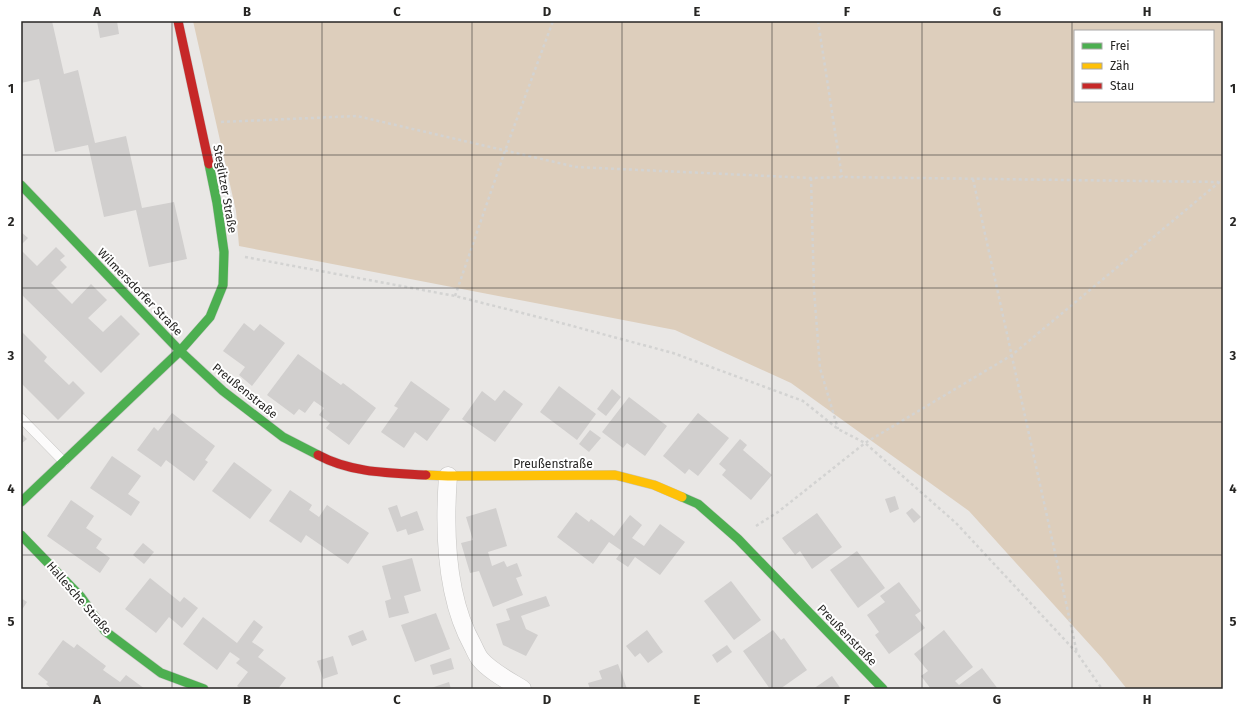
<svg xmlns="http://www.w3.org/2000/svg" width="1244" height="710" font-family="'Fira Sans',sans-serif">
<rect width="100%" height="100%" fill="#e9e7e5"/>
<path fill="#ddcebc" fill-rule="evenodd" d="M 193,21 L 1223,21 L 1223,689 L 1127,689 L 1102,658 L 969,511 L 791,383 L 675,330 L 239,246 L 236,211 ZM 1075,31 L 1213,31 L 1213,101 L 1075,101 Z"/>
<g fill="#d1cfce">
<polygon points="21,21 52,21 64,74 78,70 95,143 126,136 142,208 174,202 187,259 149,267 136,210 104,217 88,145 55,152 39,79 21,83"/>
<polygon points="97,21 117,21 119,34 100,38"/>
<polygon points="21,232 28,238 21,245"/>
<polygon points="56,247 65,256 60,260 67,267 51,283 72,304 91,284 107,300 88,318 103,332 121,315 140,334 101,373 21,294 21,250 37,266"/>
<polygon points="244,323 254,331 260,324 285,343 252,386 239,375 245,367 223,351"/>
<polygon points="21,331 47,357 44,361 69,385 73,381 85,393 58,420 21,383"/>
<polygon points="298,354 341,385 343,383 376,408 349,445 326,428 330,423 319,415 324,408 314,401 305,413 299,409 294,415 267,395"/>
<polygon points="411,381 450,409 427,441 415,432 404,448 381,432 398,408 394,406"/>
<polygon points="559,386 596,414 577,440 540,412"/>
<polygon points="612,389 621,397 606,416 597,409"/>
<polygon points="504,390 523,404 495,442 462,419 482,391 495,401"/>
<polygon points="629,397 667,426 645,456 627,443 623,448 602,432"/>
<polygon points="172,413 215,446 205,460 208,462 194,481 166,460 161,467 137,450 154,427 158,431"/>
<polygon points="698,413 729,438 698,476 689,469 685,474 663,456"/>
<polygon points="590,430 601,438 589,452 579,444"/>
<polygon points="21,433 27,439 21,444"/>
<polygon points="740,439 747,445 743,450 772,475 751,500 722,475 726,470 719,464"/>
<polygon points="112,456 141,476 128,494 140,502 131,516 90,488"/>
<polygon points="234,462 272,490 250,519 212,491"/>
<polygon points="290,490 312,505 309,510 319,517 327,505 369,533 348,564 306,535 301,543 269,521"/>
<polygon points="895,496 899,509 890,513 885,499"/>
<polygon points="71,500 94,516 86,528 102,539 96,548 110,558 100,573 47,536"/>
<polygon points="397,505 401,517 417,511 424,530 408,535 406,529 397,532 388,508"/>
<polygon points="496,508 507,546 488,552 492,566 504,561 507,567 517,563 522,576 516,578 523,595 493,607 479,571 470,573 461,543 473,540 466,517"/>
<polygon points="912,508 921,517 914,523 906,513"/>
<polygon points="576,512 589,522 591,519 614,536 630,515 642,525 632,538 644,546 660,524 685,542 660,575 635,557 628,567 616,559 622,551 609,542 593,564 557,537"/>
<polygon points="817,513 842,547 812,569 800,551 795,555 782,538"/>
<polygon points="143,543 154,552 144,564 133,555"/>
<polygon points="857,551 885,588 858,608 830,570"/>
<polygon points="412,558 421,591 404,596 409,613 389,618 385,601 391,599 382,566"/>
<polygon points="150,578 180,602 184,597 198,608 182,628 169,617 156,633 125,609"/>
<polygon points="731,581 761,620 734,640 704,601"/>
<polygon points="899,582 921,611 915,615 925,628 889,654 875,635 879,632 867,615 885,602 880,596"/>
<polygon points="546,596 550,606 521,616 526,629 538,635 526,656 503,645 496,624 510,620 506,609"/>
<polygon points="21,598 27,602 21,611"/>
<polygon points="436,613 450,649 415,662 401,625"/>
<polygon points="203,617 237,643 254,620 263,627 252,642 264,650 258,657 286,678 278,689 241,689 237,686 248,672 236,663 240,659 230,652 217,670 183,644"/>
<polygon points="363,630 367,640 352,646 348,636"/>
<polygon points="647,630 663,652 648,663 640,653 635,657 626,646"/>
<polygon points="773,630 781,640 784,638 807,670 780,689 770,689 743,651"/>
<polygon points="944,630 973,667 955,681 959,685 982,668 998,689 931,689 921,676 928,671 914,654"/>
<polygon points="63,640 74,648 77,644 106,666 103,670 120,682 126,675 145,689 52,689 46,684 48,682 38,674"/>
<polygon points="727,645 732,652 717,663 712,655"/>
<polygon points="333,656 338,674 323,679 317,661"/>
<polygon points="451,658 454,669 433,675 430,665"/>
<polygon points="618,664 627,689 590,689 588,683 602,679 599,671"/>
<polygon points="832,676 841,689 813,689"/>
<polygon points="449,682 451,689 428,689"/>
</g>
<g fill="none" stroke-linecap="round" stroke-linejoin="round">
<g stroke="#c6c5c3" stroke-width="10">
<polyline id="lane" points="21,418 64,462"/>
</g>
<g stroke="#c6c5c3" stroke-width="19">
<path id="street" d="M 448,476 C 444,530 446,598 473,646 C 475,650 477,655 480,659 C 490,671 509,681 522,689"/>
</g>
<g stroke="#c6c5c3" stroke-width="10">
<g id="fast">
<polyline points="21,185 180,351 223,391 283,437 318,455"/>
<polyline points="682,497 698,504 738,539 883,689"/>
<polyline points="21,502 180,351 210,317 223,285 224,252 217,203 209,164"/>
<polyline points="21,535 81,597 105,631 161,673 204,689"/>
</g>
</g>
<g stroke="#c6c5c3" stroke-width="10">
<polyline id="slow" points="426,475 448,476 615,475 654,485 682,497"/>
</g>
<g stroke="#c6c5c3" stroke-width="10">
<g id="jam">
<polyline points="178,21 209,164"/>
<path d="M 318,455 C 351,473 390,473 426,475"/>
</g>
</g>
<g stroke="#d3d3d2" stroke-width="2.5" stroke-dasharray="3 3" stroke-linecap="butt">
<polyline points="818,21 842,177"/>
<polyline points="221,122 357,116 576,167 811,178 842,177 1218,182"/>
<polyline points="811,178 814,290 820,368 838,429"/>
<polyline points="973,179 1077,653"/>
<polyline points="245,257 455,296 550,320 673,353 803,401 838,429 865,443 956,523 1077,653 1102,689"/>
<polyline points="455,296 505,151 553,21"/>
<polyline points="756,526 778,512 865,443 1012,355 1223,179"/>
</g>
<use href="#lane" stroke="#fcfbfb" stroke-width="9"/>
<use href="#street" stroke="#fcfbfb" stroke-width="18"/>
<use href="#fast" stroke="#4caf50" stroke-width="9"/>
<use href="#slow" stroke="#ffc107" stroke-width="9"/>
<use href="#jam" stroke="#c62828" stroke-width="9"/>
</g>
<path fill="none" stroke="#272624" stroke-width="1" stroke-opacity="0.55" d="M 172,21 L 172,689M 322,21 L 322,689M 472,21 L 472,689M 622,21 L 622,689M 772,21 L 772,689M 922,21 L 922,689M 1072,21 L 1072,689M 21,155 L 1223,155M 21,288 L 1223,288M 21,422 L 1223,422M 21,555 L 1223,555"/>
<g text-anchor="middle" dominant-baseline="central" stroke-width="4" stroke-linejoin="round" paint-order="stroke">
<g font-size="12" fill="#272624" stroke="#fff">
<text transform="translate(225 189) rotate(80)">Steglitzer Straße</text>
<text transform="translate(140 292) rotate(46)">Wilmersdorfer Straße</text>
<text transform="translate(245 391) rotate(39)">Preußenstraße</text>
<text x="553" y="464">Preußenstraße</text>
<text transform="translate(79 598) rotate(49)">Hallesche Straße</text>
<text transform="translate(847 635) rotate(46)">Preußenstraße</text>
</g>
</g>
<rect width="1244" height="710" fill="none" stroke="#ffffff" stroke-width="44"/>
<rect x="1074" y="30" width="140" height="72" fill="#ffffff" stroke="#a9a8a7"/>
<rect x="1082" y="43" width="20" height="6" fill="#4caf50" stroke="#a9a8a7"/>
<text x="1110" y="50" font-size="12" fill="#272624">Frei</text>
<rect x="1082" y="63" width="20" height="6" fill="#ffc107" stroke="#a9a8a7"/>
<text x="1110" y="70" font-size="12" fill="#272624">Zäh</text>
<rect x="1082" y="83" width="20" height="6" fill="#c62828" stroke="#a9a8a7"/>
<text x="1110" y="90" font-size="12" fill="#272624">Stau</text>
<rect x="22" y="22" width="1200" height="666" fill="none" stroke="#272624" stroke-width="1.5"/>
<g font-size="13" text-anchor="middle" font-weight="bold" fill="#272624">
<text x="97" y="16">A</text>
<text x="247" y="16">B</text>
<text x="397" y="16">C</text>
<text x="547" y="16">D</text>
<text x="697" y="16">E</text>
<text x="847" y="16">F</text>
<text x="997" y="16">G</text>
<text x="1147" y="16">H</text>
<text x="11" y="93">1</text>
<text x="1233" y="93">1</text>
<text x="11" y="226">2</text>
<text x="1233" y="226">2</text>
<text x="11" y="360">3</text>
<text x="1233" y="360">3</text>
<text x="11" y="493">4</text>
<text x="1233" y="493">4</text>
<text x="11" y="626">5</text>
<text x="1233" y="626">5</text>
<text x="97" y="704">A</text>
<text x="247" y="704">B</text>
<text x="397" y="704">C</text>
<text x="547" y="704">D</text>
<text x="697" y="704">E</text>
<text x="847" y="704">F</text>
<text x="997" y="704">G</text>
<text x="1147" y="704">H</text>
</g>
</svg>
